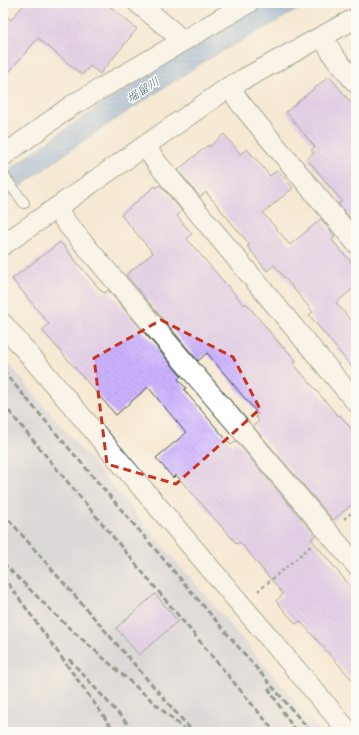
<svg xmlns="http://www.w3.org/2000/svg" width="359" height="735" font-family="'Shantell Sans','Klee One',sans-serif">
<defs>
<pattern id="water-rules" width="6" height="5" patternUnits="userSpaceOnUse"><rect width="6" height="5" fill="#6d9fd8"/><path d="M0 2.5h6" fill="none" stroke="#5983b0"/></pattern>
<pattern id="building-back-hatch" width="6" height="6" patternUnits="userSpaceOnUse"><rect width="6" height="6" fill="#cdb2ff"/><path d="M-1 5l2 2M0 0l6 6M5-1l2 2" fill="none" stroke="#a692cf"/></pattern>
</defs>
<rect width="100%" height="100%" fill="#fdfcf7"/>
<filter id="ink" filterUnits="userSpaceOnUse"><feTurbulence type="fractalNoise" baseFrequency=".025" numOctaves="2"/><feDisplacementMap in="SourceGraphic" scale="8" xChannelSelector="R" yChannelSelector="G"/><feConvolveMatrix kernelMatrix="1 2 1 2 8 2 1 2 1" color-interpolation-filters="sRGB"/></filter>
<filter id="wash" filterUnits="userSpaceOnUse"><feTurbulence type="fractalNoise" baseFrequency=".012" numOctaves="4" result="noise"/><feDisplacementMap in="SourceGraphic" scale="16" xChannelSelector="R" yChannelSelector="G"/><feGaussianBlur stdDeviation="0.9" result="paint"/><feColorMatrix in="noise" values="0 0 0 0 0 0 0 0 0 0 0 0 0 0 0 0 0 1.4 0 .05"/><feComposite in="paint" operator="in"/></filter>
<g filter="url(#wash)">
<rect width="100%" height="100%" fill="#f6e9d3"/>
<polygon fill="#bdc3de" points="3,357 321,732 3,732"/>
<path fill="url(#water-rules)" stroke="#466e86" d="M 267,3 L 310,3 L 205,61 L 83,141 L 3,199 L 3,174 C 88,112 175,54 267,3 Z"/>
<g id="blocks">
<g fill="url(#building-back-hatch)">
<polygon points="25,3 106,3 137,29 100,74 90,66 82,75 38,38 3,79 3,13 11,20"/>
<polygon points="329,76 356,109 356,219 353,215 350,218 338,204 342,201 307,159 314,153 311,150 315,147 286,112"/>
<polygon points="224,134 240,154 247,149 270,176 278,170 293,188 263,213 290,245 321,219 335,237 332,240 356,268 356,286 336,303 356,326 356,372 309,315 313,312 274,265 267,271 247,246 250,245 206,192 200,197 178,170 208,145 209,147"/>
<polygon points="160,185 182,211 177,216 192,234 187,239 244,305 246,303 283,348 284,347 296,361 293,363 338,416 340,415 356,435 356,501 333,520 253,426 259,421 255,416 258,414 207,353 198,361 126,275 153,253 121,215 155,186 156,188"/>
<polygon points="60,242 101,291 105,293 108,290 181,376 178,379 186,388 184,390 231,445 236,441 315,535 311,539 356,593 356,684 300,621 296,624 276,601 283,594 240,542 237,544 176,475 173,478 156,458 186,433 148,387 116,415 42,330 49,324 12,279"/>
<polygon points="155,594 178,621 139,655 116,628"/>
</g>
</g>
</g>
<g filter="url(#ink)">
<use href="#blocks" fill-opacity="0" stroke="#3f574c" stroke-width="1"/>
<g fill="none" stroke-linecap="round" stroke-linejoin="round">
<g stroke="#3f574c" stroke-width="12">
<polyline id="service" points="3,175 24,203"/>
</g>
<g stroke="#3f574c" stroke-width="22">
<g id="minor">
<polyline points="138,3 173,32 179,42"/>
<polyline points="323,36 333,55 356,83"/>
<polyline points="229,87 241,104 356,243"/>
<polyline points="145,146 157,163 356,402"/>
<polyline points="3,156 71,106 248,3"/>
<polyline points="56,208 68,225 356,565"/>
<polyline points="3,245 229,87 356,18"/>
<polyline points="3,324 349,732"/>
</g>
</g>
<g stroke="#3f574c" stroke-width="2.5" stroke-dasharray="3 3" stroke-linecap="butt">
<polyline points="344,519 356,509"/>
<polyline points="258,591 311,546"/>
</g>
<use href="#service" stroke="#fff" stroke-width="10"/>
<use href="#minor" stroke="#fff" stroke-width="20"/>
<g stroke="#1f3d34" stroke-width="3" stroke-dasharray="6 3" stroke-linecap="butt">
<polyline points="3,371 311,732"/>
<polyline points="3,404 275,732"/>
<polyline points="3,513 193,732"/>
<polyline points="3,563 66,625 184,729"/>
<polyline points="3,576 115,732"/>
<polyline points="69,659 135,732"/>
<polyline points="268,688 296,732"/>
<polyline points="3,728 7,732"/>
</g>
</g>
</g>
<path d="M0 0H359V735H0ZM 161,320 L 233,357 L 260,409 L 176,484 L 107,464 L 94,358 Z" fill="#f6e9d3" fill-opacity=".55" fill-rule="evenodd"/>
<path fill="none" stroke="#c8321e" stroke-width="3" stroke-dasharray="8 5" stroke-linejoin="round" d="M 161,320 L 233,357 L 260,409 L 176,484 L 107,464 L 94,358 Z"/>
<g text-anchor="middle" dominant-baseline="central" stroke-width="3" stroke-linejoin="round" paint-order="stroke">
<g font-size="12" font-style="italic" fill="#3a5f6d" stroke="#fdfcf7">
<text transform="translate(143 90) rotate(-33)">堀留川</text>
</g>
</g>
<rect width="359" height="735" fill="none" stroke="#fdfcf7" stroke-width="16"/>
</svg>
